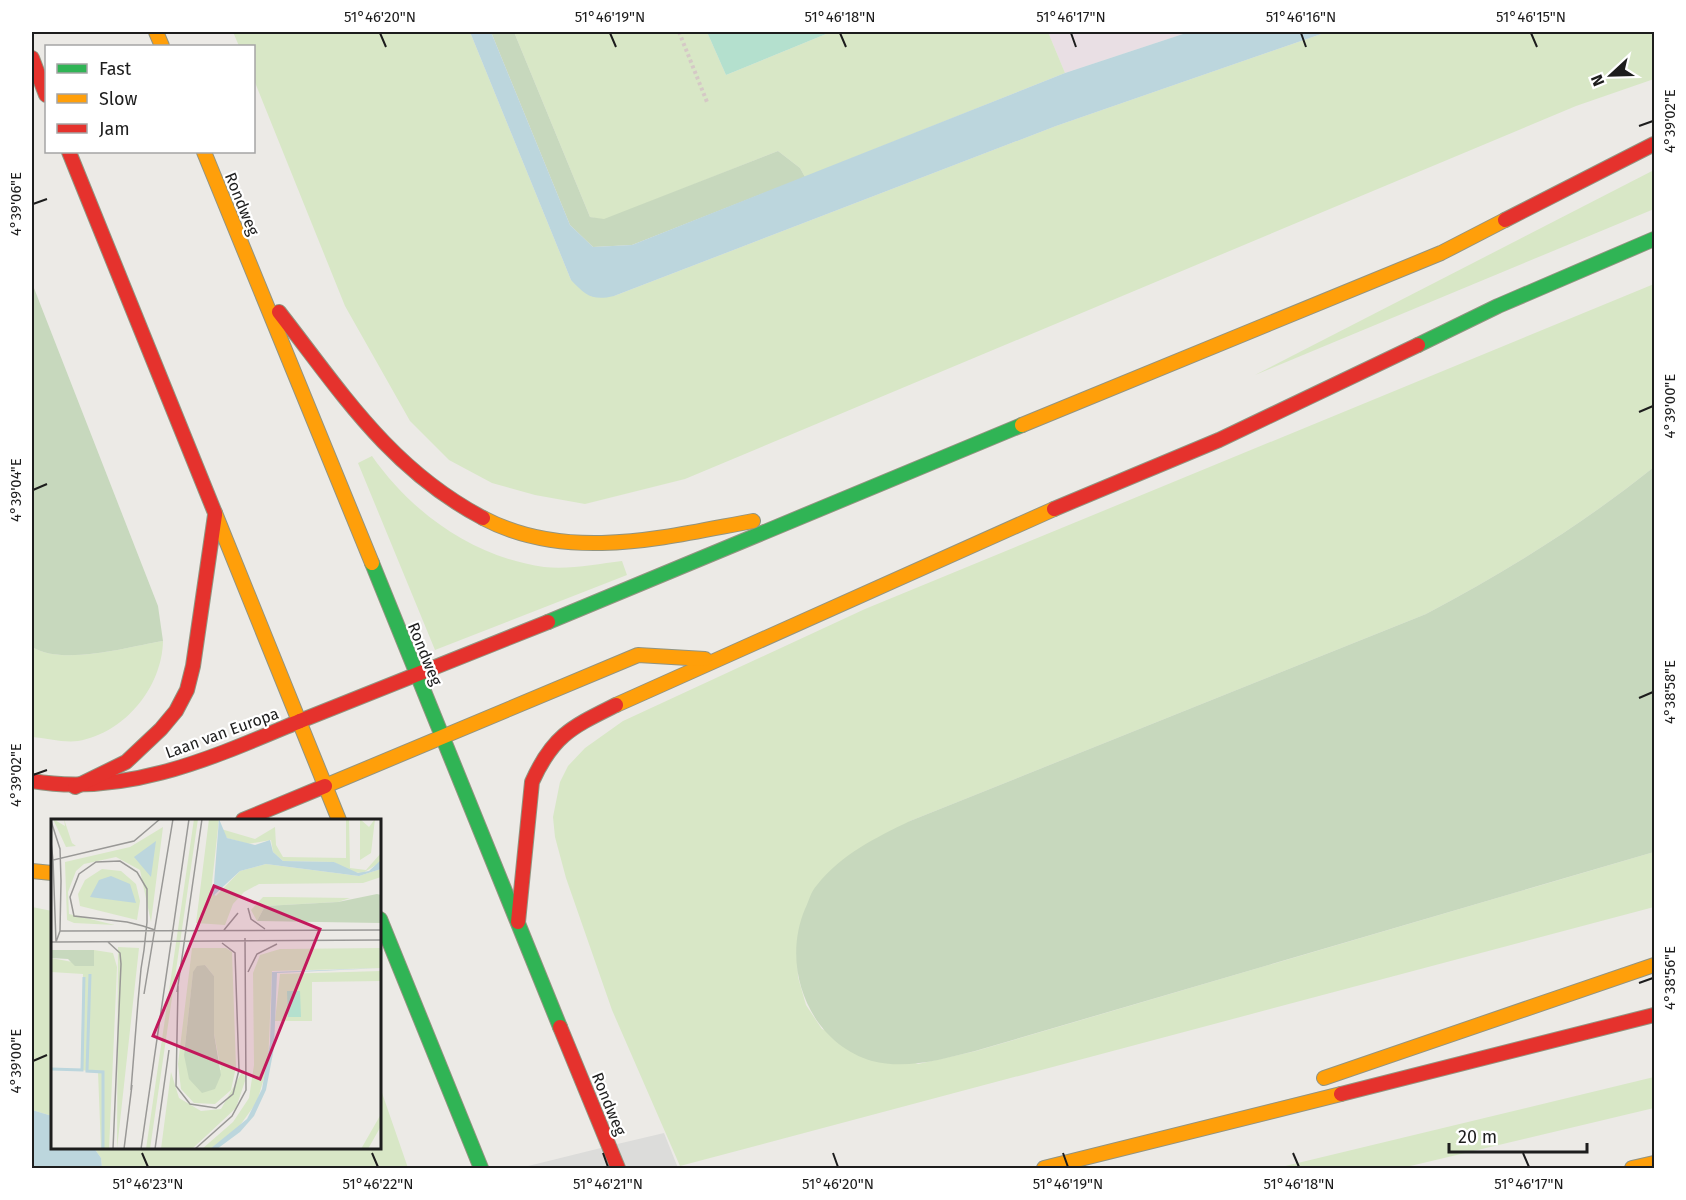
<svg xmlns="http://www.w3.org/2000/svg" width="1686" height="1200" font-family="'Fira Sans',sans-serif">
<rect width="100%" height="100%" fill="#eceae6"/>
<polygon fill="#e9dfe4" points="1048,32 1189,32 1065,73"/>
<g fill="#d8e7c6">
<polygon points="233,32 470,32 571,280 614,296 1056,126 1327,32 1654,32 1654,79 1576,106 685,479 585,504 535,495 492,483 449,460 410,421 345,306 254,80 254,46 239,46"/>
<polygon points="514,32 707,32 726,75 831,32 1048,32 1065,73 805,177 800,168 778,151 604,220 590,217"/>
<polygon points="1654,170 1654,209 1255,375"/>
<path d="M 1654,284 L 1654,467 C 1583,524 1507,571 1426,614 L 910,821 L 797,947 L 798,977 L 806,1005 L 822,1029 L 918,1064 L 976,1051 L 1654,852 L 1654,907 L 680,1166 L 612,1010 L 566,878 L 555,837 L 553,817 L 560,782 L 568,766 L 585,748 L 623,721 L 865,609 Z"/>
<path d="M 372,456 C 412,513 473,557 544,567 C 569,570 597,564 622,561 L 627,575 L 435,650 L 358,463 Z"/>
<path d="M 163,641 C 162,687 125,733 78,741 C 64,743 46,738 32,737 L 32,647 C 63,666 127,647 163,641 Z"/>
<polygon points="32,907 52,911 52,1116 32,1110"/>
<polygon points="1654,1077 1654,1108 1402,1168 1277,1168"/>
<polygon points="380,1087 408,1168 102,1168 101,1158 94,1148 380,1148"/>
</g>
<g fill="#c7d8bd">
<polygon points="491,32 514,32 590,217 604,219 778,151 800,168 805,177 632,245 593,247 570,225"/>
<path d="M 32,283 L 158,606 L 163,641 C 127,647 63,666 32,647 Z"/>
<path d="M 1654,467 L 1654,852 L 975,1051 C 942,1059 907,1070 872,1061 C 810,1043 780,968 805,909 C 809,901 811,891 817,885 C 842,854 875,838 910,821 L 1426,614 C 1507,571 1583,524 1654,467 Z"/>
</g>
<polygon fill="#b4e0ce" points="707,32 831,32 726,75"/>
<g fill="#bcd6dd">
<path d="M 470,32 L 491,32 L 570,225 L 593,247 L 632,245 L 1065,73 L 1189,32 L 1327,32 L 1056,126 L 614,296 C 593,301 586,296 571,280 Z"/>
<polygon points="32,1110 52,1116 52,1148 94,1148 101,1158 102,1168 32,1168"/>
</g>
<polygon fill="#dcdcda" points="664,1133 678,1168 520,1168 609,1146"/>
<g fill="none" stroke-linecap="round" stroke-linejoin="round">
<g stroke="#929480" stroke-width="16">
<g id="fast">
<polyline points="1418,345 1498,306 1654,239"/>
<polyline points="372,563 560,1027"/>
<polyline points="548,622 1022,425"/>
<polyline points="380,919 481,1168"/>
</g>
</g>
<g stroke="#929480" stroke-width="16">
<g id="slow">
<polyline points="156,32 162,46"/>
<polyline points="204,152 372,563"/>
<polyline points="1022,425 1441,253 1505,220"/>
<polyline points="215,513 339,820"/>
<path d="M 483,518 C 568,563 665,537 753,521"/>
<polyline points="616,705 1054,509"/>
<polyline points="325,786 638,655 705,659"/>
<polyline points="32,871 52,873"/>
<polyline points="1324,1078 1654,965"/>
<polyline points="1044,1168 1341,1094"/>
<polyline points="1632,1168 1654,1163"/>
</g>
</g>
<g stroke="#929480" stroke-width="16">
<g id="jam">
<polyline points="32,58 46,95"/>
<polyline points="69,152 215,513"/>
<polyline points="1505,220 1654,144"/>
<path d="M 279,312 C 342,393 390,469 483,518"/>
<polyline points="1054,509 1219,440 1418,345"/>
<polyline points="300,721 548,622"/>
<path d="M 32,781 C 127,797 214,757 300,721"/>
<polyline points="75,787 126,762 161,729 176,711 187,690 193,666 215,515"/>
<polyline points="243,820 325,786"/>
<path d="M 518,922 L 532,782 C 553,735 572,727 616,705"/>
<polyline points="560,1027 618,1168"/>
<polyline points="1341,1094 1654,1015"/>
</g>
</g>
<polyline stroke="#d5c9c6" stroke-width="4" stroke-dasharray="3 3" stroke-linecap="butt" points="679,32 707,102"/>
<use href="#fast" stroke="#30b455" stroke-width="14"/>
<use href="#slow" stroke="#ff9f0a" stroke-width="14"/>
<use href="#jam" stroke="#e5322d" stroke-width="14"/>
</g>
<path fill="none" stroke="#1d1d1d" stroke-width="2" d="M 380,33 L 386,47M 610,33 L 616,47M 840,33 L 846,47M 1071,33 L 1076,47M 1301,33 L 1306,47M 1531,33 L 1537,47M 1639,126 L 1653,121M 33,204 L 47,199M 1639,412 L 1653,406M 33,490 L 47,484M 1639,698 L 1653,692M 33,775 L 47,770M 1639,983 L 1653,978M 33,1061 L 47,1055M 142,1153 L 148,1167M 372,1153 L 378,1167M 603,1153 L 608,1167M 833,1153 L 838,1167M 1063,1153 L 1068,1167M 1293,1153 L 1299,1167M 1523,1153 L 1529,1167"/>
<g text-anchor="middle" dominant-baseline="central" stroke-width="4.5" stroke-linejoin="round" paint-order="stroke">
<g font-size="16" fill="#1d1d1d" stroke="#fff">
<text transform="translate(242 204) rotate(68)">Rondweg</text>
<text transform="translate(425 654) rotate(68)">Rondweg</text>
<text transform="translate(222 733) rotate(-20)">Laan van Europa</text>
<text transform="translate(609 1104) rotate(68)">Rondweg</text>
</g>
</g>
<g transform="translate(51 819)">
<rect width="330" height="330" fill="#eceae6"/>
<path d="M 2,0 L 14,7 L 13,0 L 21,24 L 25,27 L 15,28 ZM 143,0 L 147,0 L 99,330 L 95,330 ZM 158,0 L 168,0 L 160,73 L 165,77 L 189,52 L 215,45 L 308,57 L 330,50 L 330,58 L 312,64 L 208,65 L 193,73 L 182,85 L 174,106 L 145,104 ZM 295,0 L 298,0 L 299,49 L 315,51 L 330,34 L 328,44 L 312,54 L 298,53 L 283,43 L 232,42 L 222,33 L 220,21 L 197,25 L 176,19 L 170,10 L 204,20 L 224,8 L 225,26 L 232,38 L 295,39 ZM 309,0 L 318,8 L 324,0 L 320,34 L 309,41 ZM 112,8 L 100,103 L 89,51 L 65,38 L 33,45 L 25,52 L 17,73 L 18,95 L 64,106 L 23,104 L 16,101 L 14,43 L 79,28 ZM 51,50 L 70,52 L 85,65 L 89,82 L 86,101 L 29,87 L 27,75 L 34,61 ZM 212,78 L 225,78 L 299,79 L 287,83 L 214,87 L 206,102 L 200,91 ZM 67,128 L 88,129 L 66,330 ZM 141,129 L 175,129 L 181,133 L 185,248 L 180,271 L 164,285 L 143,284 L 130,270 L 127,245 ZM 154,146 L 163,157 L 163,215 L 170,251 L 133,236 L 142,154 ZM 330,129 L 330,149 L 221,152 L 217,245 L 206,283 L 187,309 L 159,330 L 151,330 L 182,303 L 198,279 L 203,246 L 202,154 L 209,136 L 229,130 ZM 43,131 L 62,134 L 66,148 L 58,330 L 50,330 L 47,253 L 30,251 L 32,155 L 0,153 L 0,139 L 43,147 ZM 330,152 L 330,162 L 261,163 L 261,202 L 224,202 L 229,155 ZM 120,253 L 128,279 L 150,292 L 170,290 L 191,253 L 195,259 L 185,289 L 141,330 L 110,330 ZM 330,295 L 330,307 L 317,330 L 310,330 Z" fill="#d8e7c6" fill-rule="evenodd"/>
<path d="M 326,75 L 330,76 L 330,104 L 206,102 L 214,87 L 287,83 ZM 0,131 L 43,131 L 43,147 L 24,147 L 17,140 L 0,139 ZM 154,146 L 163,157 L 163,215 L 170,256 L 164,270 L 151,274 L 138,260 L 133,236 L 142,153 L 146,147 Z" fill="#c7d8bd"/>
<path d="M 236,172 L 249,172 L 250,198 L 237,198 Z" fill="#b4e0ce"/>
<path d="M 168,0 L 176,19 L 204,26 L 219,21 L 222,33 L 232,42 L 283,43 L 307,54 L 318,52 L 330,41 L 330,50 L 308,57 L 215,45 L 189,52 L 162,77 ZM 105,22 L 100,58 L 83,38 ZM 60,57 L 79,65 L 85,84 L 39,78 L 48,61 ZM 330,149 L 226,154 L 223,229 L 215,271 L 203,297 L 189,313 L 166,330 L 159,330 L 196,300 L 211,270 L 219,225 L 221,153 Z" fill="#bcd6dd"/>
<path fill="none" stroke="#bcd6dd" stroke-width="3" d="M 39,155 L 36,252 L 52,253 L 52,330M 0,250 L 31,251 L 33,158"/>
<path fill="none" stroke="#999896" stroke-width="1.5" d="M 109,0 L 83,22 L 2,41 L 5,123 L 330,121M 0,2 L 9,30 L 10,62 L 9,112 L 5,123 L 0,123M 0,23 L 2,41M 197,89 L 200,100 L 214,110M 173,111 L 187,94M 9,112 L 330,111M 57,123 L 69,134 L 70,145 L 62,330M 197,153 L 206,135 L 226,125M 127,167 L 125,267 L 139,285 L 165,289 L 182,275 L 188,251 L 184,134 L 171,124M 126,173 L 151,0M 93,175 L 122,0M 80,271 L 87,183 L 90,150 L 93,131 L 96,103 L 96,70 L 86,53 L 69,42 L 45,43 L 28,55 L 19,78 L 23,97 L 76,103 L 92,107 L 104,111M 73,330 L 81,266M 90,330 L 138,0M 104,330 L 118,231M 144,330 L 181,297 L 195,271 L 194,119"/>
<path fill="#c2185b" fill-opacity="0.15" stroke="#c2185b" stroke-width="3" d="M 163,67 L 269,110 L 209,260 L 102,217 Z"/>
<rect width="330" height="330" fill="none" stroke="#1d1d1d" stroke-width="3"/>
</g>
<rect width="1686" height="1200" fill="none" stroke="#ffffff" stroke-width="66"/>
<rect x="45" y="45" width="210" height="108" fill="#ffffff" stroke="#a5a5a5" stroke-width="1.5"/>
<rect x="57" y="64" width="30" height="9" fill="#30b455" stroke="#a5a5a5" stroke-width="1.5"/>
<text x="99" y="75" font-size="18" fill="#1d1d1d">Fast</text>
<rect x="57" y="94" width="30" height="9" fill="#ff9f0a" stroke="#a5a5a5" stroke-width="1.5"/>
<text x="99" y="105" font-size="18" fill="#1d1d1d">Slow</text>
<rect x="57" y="124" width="30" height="9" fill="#e5322d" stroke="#a5a5a5" stroke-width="1.5"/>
<text x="99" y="135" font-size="18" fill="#1d1d1d">Jam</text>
<g transform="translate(1611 75) rotate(248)" stroke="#ffffff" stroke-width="4.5" paint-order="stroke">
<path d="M0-4.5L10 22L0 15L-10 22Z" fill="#1d1d1d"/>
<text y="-9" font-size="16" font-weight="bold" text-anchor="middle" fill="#1d1d1d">N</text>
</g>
<path d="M1449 1143v9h138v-9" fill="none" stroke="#1d1d1d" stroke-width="3"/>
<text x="1458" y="1143" font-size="18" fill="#1d1d1d" stroke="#ffffff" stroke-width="4.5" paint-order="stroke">20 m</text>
<rect x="33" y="33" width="1620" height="1134" fill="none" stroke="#1d1d1d" stroke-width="2"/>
<g font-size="15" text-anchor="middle" fill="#1d1d1d">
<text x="380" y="22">51°46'20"N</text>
<text x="610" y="22">51°46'19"N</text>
<text x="840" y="22">51°46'18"N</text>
<text x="1071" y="22">51°46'17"N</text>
<text x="1301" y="22">51°46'16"N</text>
<text x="1531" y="22">51°46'15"N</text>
<text transform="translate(1670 121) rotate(-90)" y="5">4°39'02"E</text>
<text transform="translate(16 204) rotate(-90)" y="5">4°39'06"E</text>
<text transform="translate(1670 406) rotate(-90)" y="5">4°39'00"E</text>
<text transform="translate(16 490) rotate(-90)" y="5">4°39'04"E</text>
<text transform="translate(1670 692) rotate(-90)" y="5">4°38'58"E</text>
<text transform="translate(16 775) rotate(-90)" y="5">4°39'02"E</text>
<text transform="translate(1670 978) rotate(-90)" y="5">4°38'56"E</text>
<text transform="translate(16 1061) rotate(-90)" y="5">4°39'00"E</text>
<text x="148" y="1189">51°46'23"N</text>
<text x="378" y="1189">51°46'22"N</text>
<text x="608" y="1189">51°46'21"N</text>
<text x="838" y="1189">51°46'20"N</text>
<text x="1068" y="1189">51°46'19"N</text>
<text x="1299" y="1189">51°46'18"N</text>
<text x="1529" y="1189">51°46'17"N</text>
</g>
</svg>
